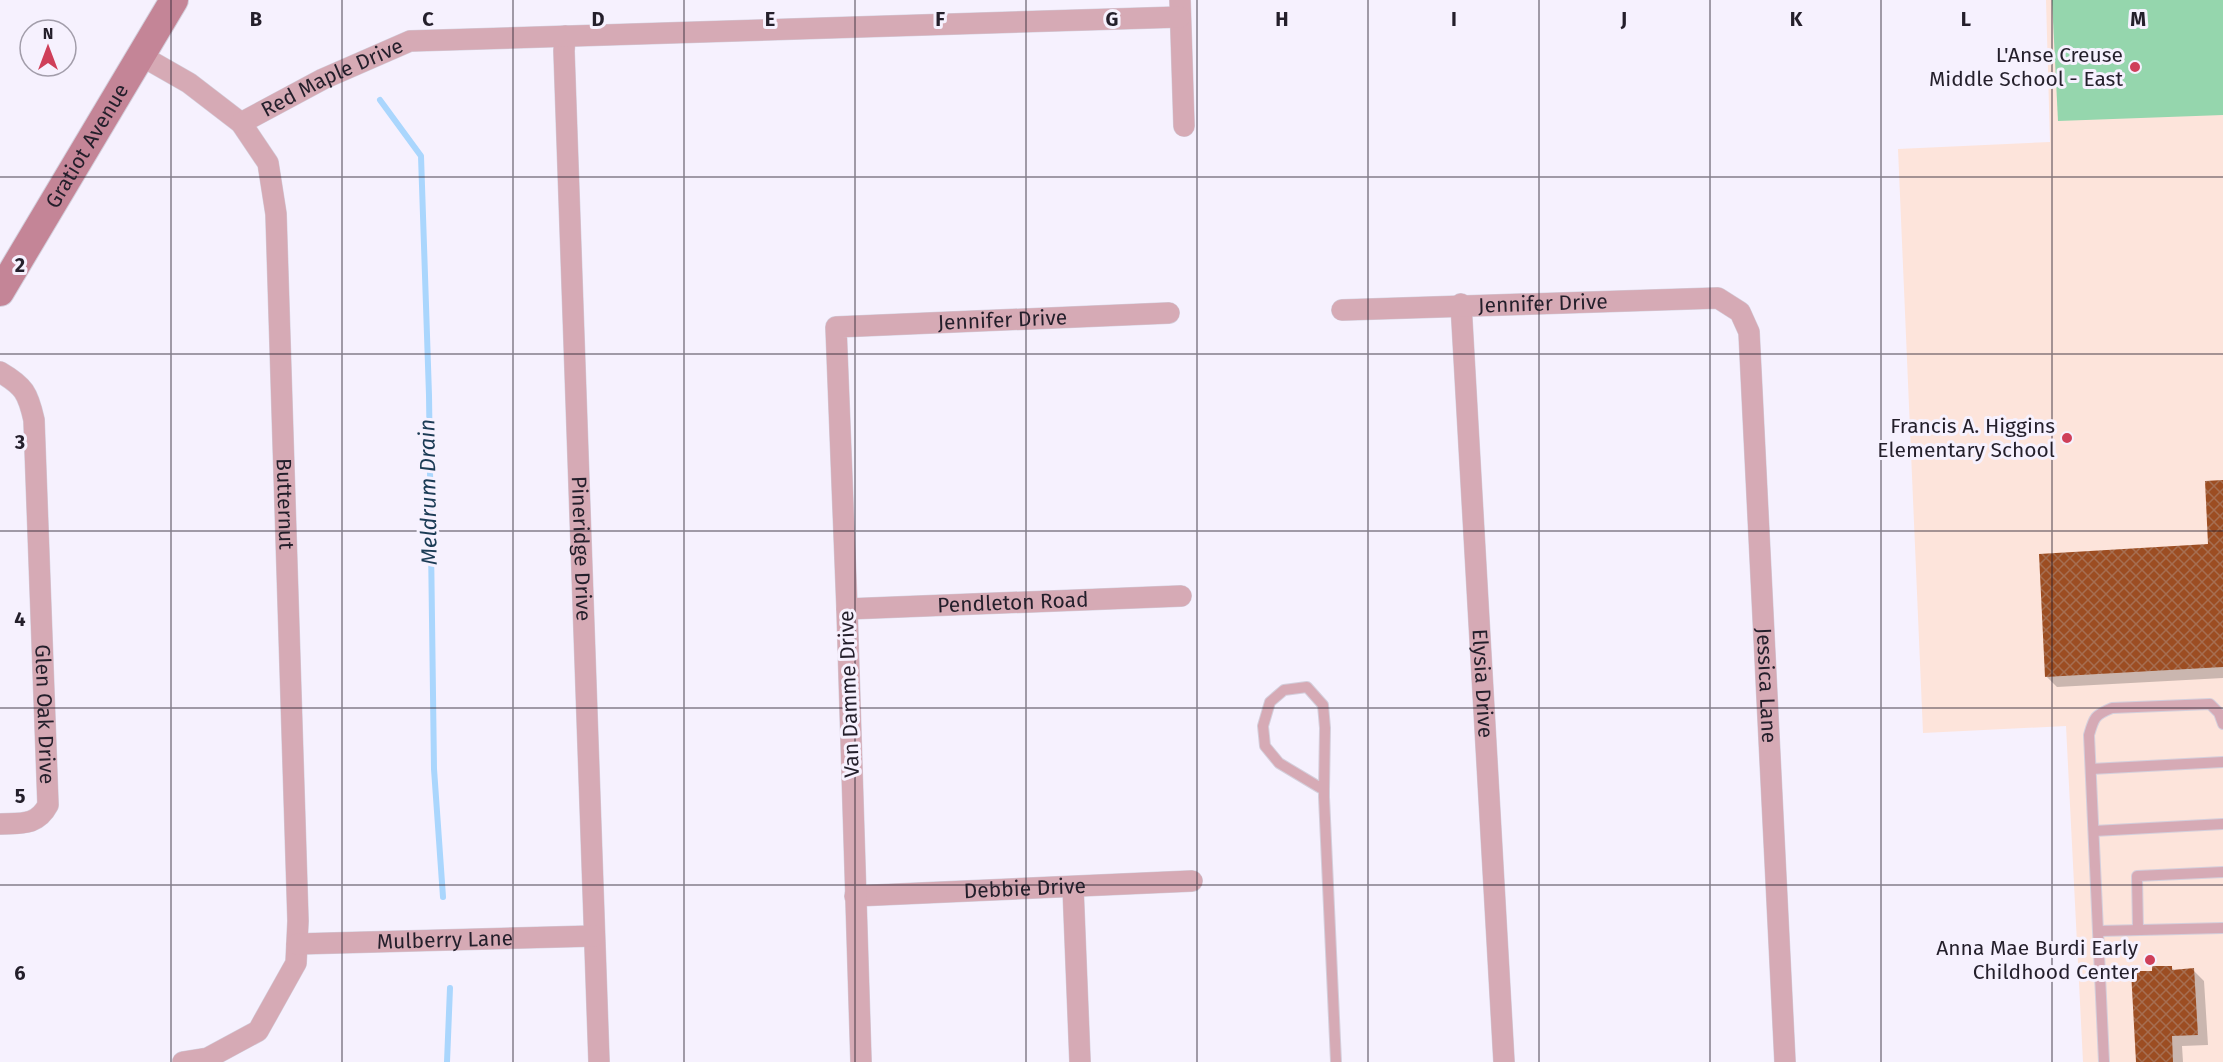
<svg xmlns="http://www.w3.org/2000/svg" width="2223" height="1062" font-family="'Fira Sans',sans-serif">
<defs>
<pattern id="building-cross-hatch" width="8" height="8" patternUnits="userSpaceOnUse" patternTransform="scale(1.5)"><rect width="8" height="8" fill="#9c4d22"/><path d="M0 0l8 8M0 8l8-8" fill="none" stroke="#a66e51"/></pattern>
</defs>
<rect width="100%" height="100%" fill="#f6f1fe"/>
<polygon fill="#fde4db" points="2046,0 2223,0 2223,1062 2083,1062 2066,726 1923,733 1898,149 2050,142"/>
<polygon fill="#95d6ad" points="2052,0 2223,0 2223,115 2058,121"/>
<g fill="#0003">
<polygon points="2223,482 2223,678 2057,687 2046,676 2210,546"/>
<polygon points="2171,967 2175,971 2193,970 2204,981 2208,1045 2182,1046 2183,1062 2137,1062 2154,972"/>
</g>
<g fill="none" stroke-linecap="round" stroke-linejoin="round">
<g stroke="#aad6fd" stroke-width="6">
<polyline points="380,100 421,156 429,395 434,769 443,897"/>
<polyline points="447,1062 450,988"/>
</g>
</g>
<g fill="url(#building-cross-hatch)">
<polygon points="2223,480 2223,667 2045,677 2039,554 2208,544 2205,481"/>
<polygon points="2152,966 2172,966 2172,970 2194,968 2198,1035 2172,1036 2173,1062 2136,1062 2131,971 2152,971"/>
</g>
<g fill="none" stroke-linecap="round" stroke-linejoin="round">
<g stroke="#d4cfdc" stroke-width="12">
<g id="lane">
<polyline points="2091,769 2223,762"/>
<polyline points="1324,790 1279,763 1265,746 1263,726 1270,702 1284,690 1307,687 1323,705 1325,728 1324,790 1324,797 1336,1062"/>
<polyline points="2094,831 2223,824"/>
<polyline points="2138,930 2137,876 2223,872"/>
<polyline points="2099,931 2223,928"/>
<path d="M 2104,1062 L 2089,735 C 2094,717 2095,715 2112,708 L 2210,704 L 2219,713 L 2223,724"/>
</g>
</g>
<g stroke="#d4cfdc" stroke-width="22">
<g id="street">
<polyline points="1180,0 1184,126"/>
<path id="s1" d="M 565,36 L 564,51 L 599,1062"/>
<path id="s2" d="M 140,55 L 189,83 L 241,123 L 268,163 L 276,214 L 298,921 L 296,963 L 258,1031 L 208,1058 L 183,1062"/>
<path id="s3" d="M 241,123 L 323,79 L 410,41 L 1180,17"/>
<path id="s4" d="M 1461,304 L 1504,1062"/>
<path id="s5" d="M 1342,310 L 1718,298 L 1740,312 L 1749,332 L 1785,1062"/>
<path id="s6" d="M 0,372 C 24,386 28,393 34,420 L 48,805 C 37,826 21,823 0,824"/>
<path id="s7" d="M 847,609 L 1181,596"/>
<polyline points="1073,887 1080,1062"/>
<path id="s8" d="M 855,896 L 1192,881"/>
<path id="s9" d="M 297,944 L 594,936"/>
<path id="s10" d="M 861,1062 L 847,609 L 836,327 L 1169,313"/>
</g>
</g>
<g stroke="#d4cfdc" stroke-width="30">
<g id="secondary">
<path id="s11" d="M 0,292 L 174,0"/>
</g>
</g>
<use href="#lane" stroke="#d6aab5" stroke-width="10"/>
<use href="#street" stroke="#d6aab5" stroke-width="21"/>
<use href="#secondary" stroke="#c48597" stroke-width="28"/>
</g>
<path fill="none" stroke="#241f2b" stroke-width="1.5" stroke-opacity="0.55" d="M 171,0 L 171,1062M 342,0 L 342,1062M 513,0 L 513,1062M 684,0 L 684,1062M 855,0 L 855,1062M 1026,0 L 1026,1062M 1197,0 L 1197,1062M 1368,0 L 1368,1062M 1539,0 L 1539,1062M 1710,0 L 1710,1062M 1881,0 L 1881,1062M 2052,0 L 2052,1062M 0,177 L 2223,177M 0,354 L 2223,354M 0,531 L 2223,531M 0,708 L 2223,708M 0,885 L 2223,885"/>
<g fill="#cf3f59" stroke="#f6f1fe" stroke-width="2">
<circle cx="2135" cy="67" r="6"/>
<circle cx="2067" cy="438" r="6"/>
<circle cx="2150" cy="960" r="6"/>
</g>
<g text-anchor="middle" dominant-baseline="central" stroke-width="6" stroke-linejoin="round" paint-order="stroke">
<g font-size="21" fill="#241f2b" stroke="#f6f1fe" text-anchor="end">
<text x="2123" y="55">L'Anse Creuse<tspan x="2123" dy="24">Middle School - East</tspan></text>
<text x="2055" y="426">Francis A. Higgins<tspan x="2055" dy="24">Elementary School</tspan></text>
<text x="2138" y="948">Anna Mae Burdi Early<tspan x="2138" dy="24">Childhood Center</tspan></text>
</g>
<g font-size="21" fill="#241f2b" stroke="#f6f1fe">
<text stroke="none"><textPath href="#s3" startOffset="102">Red Maple Drive</textPath></text>
<text stroke="none"><textPath href="#s11" startOffset="170">Gratiot Avenue</textPath></text>
<text stroke="none"><textPath href="#s5" startOffset="201">Jennifer Drive</textPath></text>
<text stroke="none"><textPath href="#s10" startOffset="902">Jennifer Drive</textPath></text>
<text stroke="none"><textPath href="#s2" startOffset="512">Butternut</textPath></text>
<text stroke="none"><textPath href="#s1" startOffset="513">Pineridge Drive</textPath></text>
<text stroke="none"><textPath href="#s7" startOffset="166">Pendleton Road</textPath></text>
<text stroke="none"><textPath href="#s4" startOffset="380">Elysia Drive</textPath></text>
<text stroke="none"><textPath href="#s5" startOffset="778">Jessica Lane</textPath></text>
<text transform="translate(849 694) rotate(-92)">Van Damme Drive</text>
<text stroke="none"><textPath href="#s6" startOffset="356">Glen Oak Drive</textPath></text>
<text stroke="none"><textPath href="#s8" startOffset="170">Debbie Drive</textPath></text>
<text stroke="none"><textPath href="#s9" startOffset="148">Mulberry Lane</textPath></text>
</g>
<g font-size="22" font-style="italic" fill="#1b3b55" stroke="#f6f1fe">
<text transform="translate(428 492) rotate(-91)">Meldrum Drain</text>
</g>
</g>
<g font-size="20" text-anchor="middle" font-weight="bold" fill="#241f2b" stroke="#f6f1fe" stroke-width="6" stroke-linejoin="round" paint-order="stroke">
<text x="256" y="26">B</text>
<text x="428" y="26">C</text>
<text x="598" y="26">D</text>
<text x="770" y="26">E</text>
<text x="940" y="26">F</text>
<text x="1112" y="26">G</text>
<text x="1282" y="26">H</text>
<text x="1454" y="26">I</text>
<text x="1624" y="26">J</text>
<text x="1796" y="26">K</text>
<text x="1966" y="26">L</text>
<text x="2138" y="26">M</text>
<text x="20" y="272">2</text>
<text x="20" y="449">3</text>
<text x="20" y="626">4</text>
<text x="20" y="803">5</text>
<text x="20" y="980">6</text>
</g>
<g transform="translate(48 48)"><circle r="28" fill="#f6f1fe" stroke="#a29daa" stroke-width="1.5"/>
<path d="M0-4.5L10 22L0 15L-10 22Z" fill="#cf3f59"/>
<text y="-9" font-size="16" font-weight="bold" text-anchor="middle" fill="#241f2b">N</text>
</g>
</svg>
